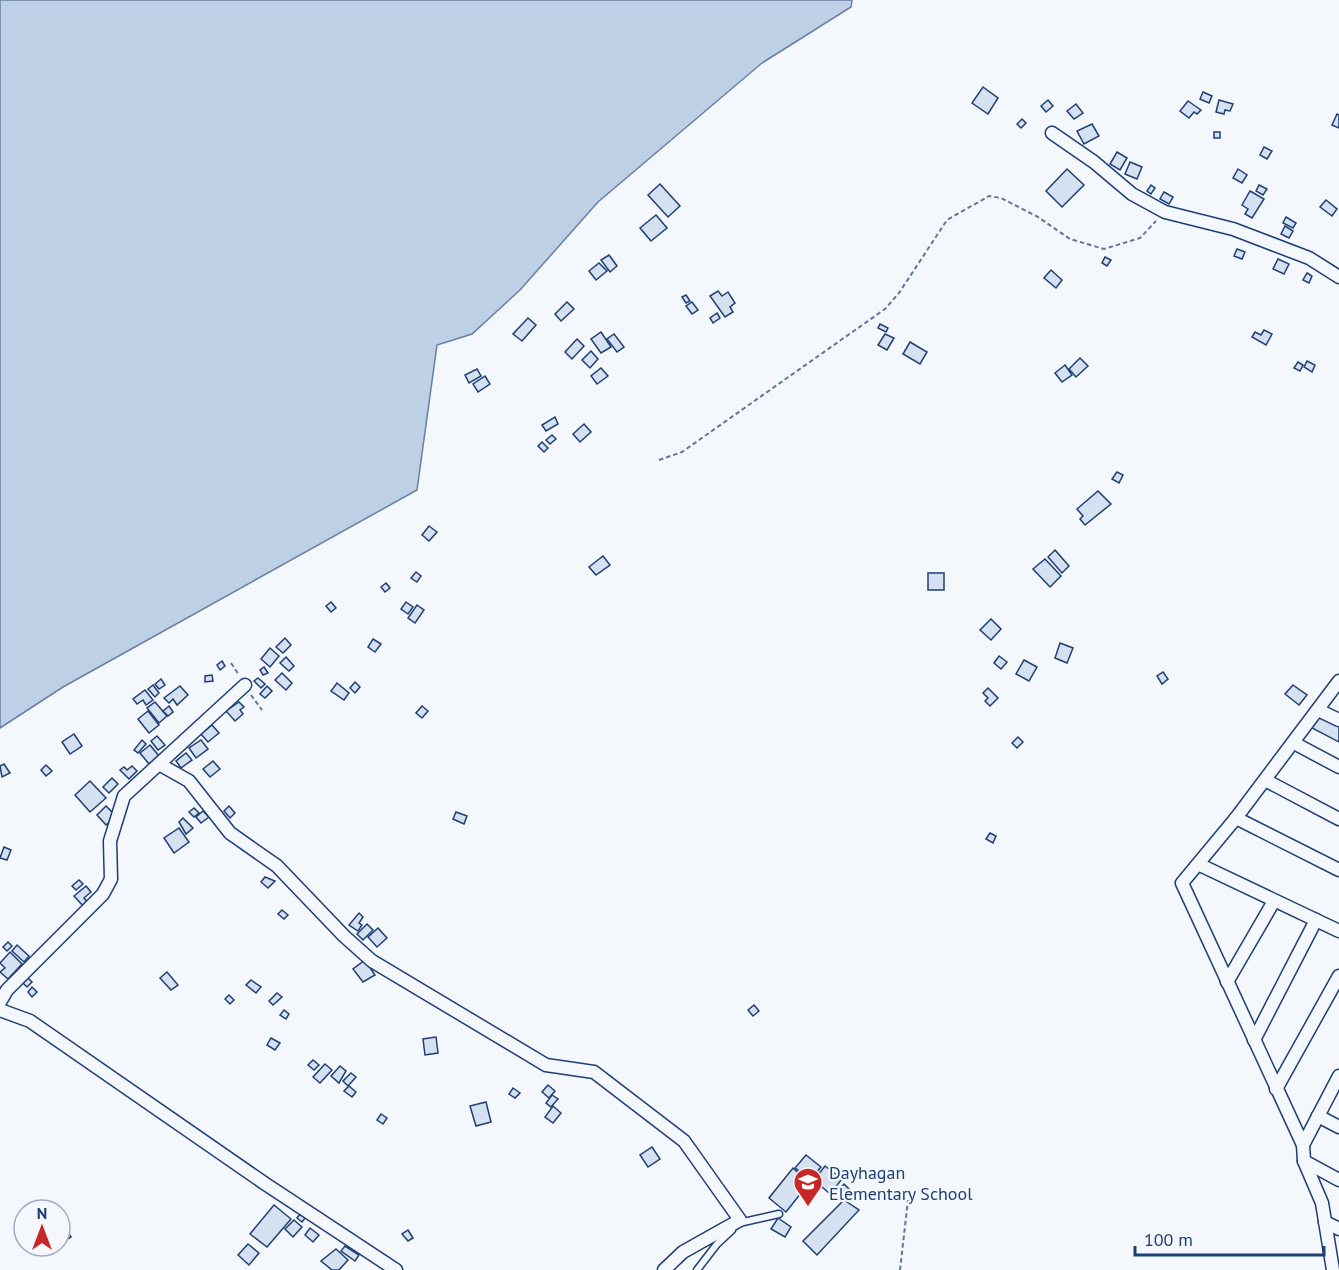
<svg xmlns="http://www.w3.org/2000/svg" width="1339" height="1270" font-family="'PT Sans',sans-serif">
<rect width="100%" height="100%" fill="#f4f7fb"/>
<polygon fill="#bed0e5" stroke="#687fa3" stroke-width="1.5" points="0,0 852,0 851,7 762,63 598,202 520,290 472,334 437,345 417,490 63,687 0,728"/>
<g fill="#d5e0f0" stroke="#1d3f73" stroke-width="1.5">
<polygon points="983,87 998,98 988,114 972,103"/>
<polygon points="1203,92 1212,96 1209,103 1200,99"/>
<polygon points="1048,100 1053,106 1046,112 1041,106"/>
<polygon points="1219,100 1233,104 1230,111 1225,110 1224,114 1216,112"/>
<polygon points="1188,101 1201,110 1197,114 1194,112 1189,118 1180,111"/>
<polygon points="1076,104 1083,113 1074,119 1067,111"/>
<polygon points="1337,114 1339,115 1339,128 1332,125"/>
<polygon points="1022,119 1026,123 1021,128 1017,124"/>
<polygon points="1092,124 1099,136 1084,144 1077,131"/>
<rect x="1214" y="132" width="6" height="6"/>
<polygon points="1264,147 1272,151 1267,159 1260,155"/>
<polygon points="1117,152 1127,158 1120,170 1110,164"/>
<polygon points="1130,162 1142,167 1137,179 1125,174"/>
<polygon points="1067,169 1084,185 1062,207 1046,191"/>
<polygon points="1238,169 1247,175 1242,183 1233,178"/>
<polygon points="660,184 680,206 668,217 648,195"/>
<polygon points="1151,185 1155,188 1151,194 1147,191"/>
<polygon points="1259,185 1267,189 1263,195 1256,191"/>
<polygon points="1250,191 1264,199 1252,218 1245,214 1248,209 1242,205"/>
<polygon points="1164,192 1173,197 1169,204 1160,199"/>
<polygon points="1326,200 1337,209 1332,216 1320,207"/>
<polygon points="656,215 667,228 651,241 640,228"/>
<polygon points="1286,217 1296,223 1293,228 1283,223"/>
<polygon points="1285,226 1293,231 1289,238 1281,234"/>
<polygon points="1237,249 1245,252 1242,259 1234,256"/>
<polygon points="609,255 617,266 610,272 601,260"/>
<polygon points="1105,257 1111,260 1107,266 1102,263"/>
<polygon points="1278,259 1289,264 1284,274 1273,269"/>
<polygon points="599,263 607,271 596,280 589,271"/>
<polygon points="1051,270 1062,280 1056,288 1044,278"/>
<polygon points="1307,273 1312,276 1309,283 1303,280"/>
<polygon points="718,291 722,296 728,292 735,303 730,307 733,312 725,317 710,296"/>
<polygon points="686,295 690,301 686,303 682,297"/>
<polygon points="567,302 574,309 561,321 555,314"/>
<polygon points="692,302 698,310 692,314 686,306"/>
<polygon points="717,313 720,318 713,323 710,318"/>
<polygon points="528,318 536,325 522,341 513,334"/>
<polygon points="880,324 888,328 886,332 878,328"/>
<polygon points="1264,330 1272,334 1266,345 1252,337 1255,332 1261,335"/>
<polygon points="601,332 611,347 601,353 591,339"/>
<polygon points="614,334 624,347 617,352 607,339"/>
<polygon points="885,334 894,338 887,350 878,345"/>
<polygon points="577,339 584,346 572,359 565,352"/>
<polygon points="910,342 927,352 920,364 903,354"/>
<polygon points="591,351 598,359 590,368 582,360"/>
<polygon points="1080,358 1088,366 1076,377 1069,369"/>
<polygon points="1307,361 1315,365 1312,372 1304,367"/>
<polygon points="1298,362 1303,365 1300,371 1294,368"/>
<polygon points="1065,365 1072,375 1062,382 1055,373"/>
<polygon points="601,368 608,376 597,384 591,376"/>
<polygon points="477,369 481,376 469,383 465,375"/>
<polygon points="485,376 490,384 478,392 473,384"/>
<polygon points="555,417 558,424 546,431 542,425"/>
<polygon points="584,424 591,432 580,442 573,434"/>
<polygon points="552,435 556,439 550,444 546,440"/>
<polygon points="542,442 548,448 544,452 538,446"/>
<polygon points="1117,472 1123,475 1119,483 1112,479"/>
<polygon points="1098,491 1111,504 1085,525 1080,519 1083,516 1077,509"/>
<polygon points="429,526 437,532 429,541 422,535"/>
<polygon points="1055,550 1069,566 1062,573 1048,557"/>
<polygon points="603,556 610,565 596,575 589,567"/>
<polygon points="1045,559 1061,576 1050,587 1033,569"/>
<polygon points="416,572 421,576 417,582 411,578"/>
<rect x="928" y="573" width="16" height="17"/>
<polygon points="386,583 390,588 385,592 381,587"/>
<polygon points="331,602 336,608 331,612 326,606"/>
<polygon points="406,602 413,607 408,614 401,609"/>
<polygon points="417,605 424,610 415,623 408,618"/>
<polygon points="991,619 1001,629 991,640 980,630"/>
<polygon points="285,638 291,645 283,653 276,647"/>
<polygon points="373,639 381,644 375,652 368,647"/>
<polygon points="1060,643 1073,648 1067,663 1055,658"/>
<polygon points="270,648 279,656 270,667 261,659"/>
<polygon points="999,656 1007,662 1001,669 994,663"/>
<polygon points="286,657 294,666 289,671 280,663"/>
<polygon points="1024,660 1037,667 1029,681 1016,674"/>
<polygon points="222,661 225,666 220,670 217,665"/>
<polygon points="264,667 268,673 263,675 260,670"/>
<polygon points="1163,672 1168,679 1162,684 1157,676"/>
<polygon points="282,673 292,683 286,690 275,680"/>
<polygon points="212,675 213,681 205,682 205,676"/>
<polygon points="258,678 265,684 261,688 254,681"/>
<polygon points="161,679 165,685 159,689 155,684"/>
<polygon points="355,682 360,687 355,693 350,688"/>
<polygon points="337,683 349,693 344,700 331,691"/>
<polygon points="153,685 159,693 155,697 148,689"/>
<polygon points="1293,685 1307,695 1299,705 1285,694"/>
<polygon points="180,686 188,695 177,705 173,699 169,703 164,698"/>
<polygon points="267,686 272,691 265,698 260,694"/>
<polygon points="988,688 998,698 990,706 985,701 988,698 983,693"/>
<polygon points="145,690 153,700 146,705 143,700 137,704 133,699"/>
<polygon points="155,702 167,716 159,723 147,708"/>
<polygon points="239,702 244,707 240,710 243,714 235,721 226,711"/>
<polygon points="169,706 173,712 168,716 163,711"/>
<polygon points="422,706 428,711 422,718 416,713"/>
<polygon points="148,711 159,725 149,733 138,719"/>
<polygon points="1319,715 1339,725 1339,742 1312,728"/>
<polygon points="212,725 219,733 208,742 201,734"/>
<polygon points="74,734 82,746 70,754 62,742"/>
<polygon points="157,736 165,745 158,750 151,741"/>
<polygon points="1018,737 1023,742 1017,748 1012,743"/>
<polygon points="142,740 146,744 138,753 134,750"/>
<polygon points="201,740 208,749 196,758 189,748"/>
<polygon points="150,745 159,756 149,764 140,753"/>
<polygon points="186,753 192,760 181,768 176,761"/>
<polygon points="213,761 220,769 210,777 203,769"/>
<polygon points="4,764 10,773 2,777 0,766"/>
<polygon points="46,765 52,771 46,776 41,770"/>
<polygon points="132,766 137,771 129,779 120,770 124,767 127,770"/>
<polygon points="112,778 118,784 109,793 103,787"/>
<polygon points="90,781 106,798 90,812 75,795"/>
<polygon points="106,806 116,816 106,825 97,815"/>
<polygon points="229,806 235,813 230,818 224,811"/>
<polygon points="194,808 199,813 194,817 189,812"/>
<polygon points="203,811 209,817 201,823 196,817"/>
<polygon points="456,812 467,816 464,824 453,819"/>
<polygon points="183,818 193,828 186,834 179,822"/>
<polygon points="179,828 189,842 174,853 164,838"/>
<polygon points="990,833 996,836 993,843 986,839"/>
<polygon points="4,847 11,850 7,860 0,858"/>
<polygon points="265,877 275,881 268,888 261,882"/>
<polygon points="79,880 83,884 76,890 72,886"/>
<polygon points="86,886 91,892 84,898 88,903 84,907 74,896"/>
<polygon points="282,910 288,915 284,919 278,914"/>
<polygon points="359,913 363,917 359,923 362,925 358,931 349,925"/>
<polygon points="367,924 373,930 363,940 357,934"/>
<polygon points="378,928 387,938 377,947 368,937"/>
<polygon points="8,942 12,946 7,951 3,947"/>
<polygon points="17,945 29,956 24,962 12,951"/>
<polygon points="10,952 22,964 8,979 0,972 5,968 0,963"/>
<polygon points="365,960 375,975 363,982 353,969"/>
<polygon points="167,972 178,985 171,990 160,978"/>
<polygon points="28,978 32,982 27,987 23,983"/>
<polygon points="251,980 261,987 256,993 246,985"/>
<polygon points="32,987 37,992 32,997 28,992"/>
<polygon points="277,993 282,997 273,1005 269,1001"/>
<polygon points="229,995 234,1000 230,1004 225,999"/>
<polygon points="754,1005 759,1011 753,1016 748,1010"/>
<polygon points="284,1010 289,1014 286,1019 280,1015"/>
<polygon points="436,1037 438,1053 425,1055 423,1039"/>
<polygon points="271,1038 280,1043 275,1050 267,1045"/>
<polygon points="313,1060 319,1065 314,1070 308,1065"/>
<polygon points="325,1064 332,1070 320,1083 313,1077"/>
<polygon points="340,1066 346,1071 339,1083 331,1076"/>
<polygon points="351,1073 356,1077 348,1086 343,1081"/>
<polygon points="548,1085 555,1091 549,1098 542,1092"/>
<polygon points="349,1086 356,1092 352,1097 344,1091"/>
<polygon points="513,1088 520,1093 515,1098 509,1094"/>
<polygon points="552,1095 558,1099 551,1107 546,1103"/>
<polygon points="486,1102 491,1122 476,1126 470,1106"/>
<polygon points="553,1106 561,1113 553,1123 545,1117"/>
<polygon points="381,1114 387,1118 383,1124 377,1120"/>
<polygon points="652,1147 660,1159 648,1167 640,1155"/>
<polygon points="806,1155 821,1167 811,1179 795,1168"/>
<polygon points="825,1166 842,1179 830,1194 814,1180"/>
<polygon points="793,1168 809,1183 786,1212 769,1198"/>
<polygon points="844,1184 850,1190 844,1194 839,1190"/>
<polygon points="844,1200 859,1210 817,1255 803,1241"/>
<polygon points="274,1205 291,1219 267,1247 250,1234"/>
<polygon points="301,1213 306,1217 302,1222 297,1218"/>
<polygon points="778,1218 791,1227 785,1237 771,1229"/>
<polygon points="294,1220 302,1227 293,1237 285,1229"/>
<polygon points="62,1223 71,1237 63,1242 60,1238"/>
<polygon points="310,1228 319,1235 313,1242 305,1235"/>
<polygon points="408,1230 413,1238 408,1241 402,1234"/>
<polygon points="248,1244 259,1253 249,1265 238,1255"/>
<polygon points="345,1246 359,1255 355,1261 341,1251"/>
<polygon points="336,1249 348,1260 339,1270 332,1270 321,1261"/>
</g>
<g fill="none" stroke-linecap="round" stroke-linejoin="round">
<g stroke="#1d3f73" stroke-width="9">
<g id="service">
<polyline points="739,1223 779,1214"/>
<polyline points="697,1270 717,1244 732,1230"/>
</g>
</g>
<g stroke="#1d3f73" stroke-width="15">
<g id="minor">
<polyline points="1052,133 1094,162 1132,194 1165,212 1233,229 1309,258 1339,277"/>
<polyline points="1318,710 1339,720"/>
<polyline points="1294,743 1339,767"/>
<polyline points="159,764 189,781 230,833 277,866 344,936 372,961 546,1065 594,1072 684,1141 740,1220 683,1252 664,1270"/>
<polyline points="1265,780 1339,819"/>
<polyline points="1236,818 1339,870"/>
<polyline points="1198,864 1339,931"/>
<polyline points="1227,982 1274,901"/>
<polyline points="0,1002 7,990 103,894 111,879 110,841 124,796 245,685"/>
<polyline points="0,1010 30,1021 264,1183 396,1270"/>
<polyline points="1254,1040 1316,920"/>
<polyline points="1276,1089 1339,976"/>
<polyline points="1318,1116 1339,1127"/>
<polyline points="1303,1145 1339,1076"/>
<polyline points="1304,1161 1339,1180"/>
<polyline points="1325,1222 1339,1229"/>
<polyline points="1333,1270 1322,1203 1304,1161 1303,1145 1182,883 1236,818 1339,681"/>
</g>
</g>
<g stroke="#5e769c" stroke-width="2" stroke-dasharray="4.5 3" stroke-linecap="butt">
<polyline points="659,460 682,452 885,309 899,293 947,220 989,196 1001,198 1038,217 1070,239 1104,249 1140,238 1156,221"/>
<polyline points="231,663 239,675"/>
<polyline points="251,695 262,710"/>
<polyline points="900,1270 908,1200"/>
</g>
<use href="#service" stroke="#f4f7fb" stroke-width="6"/>
<use href="#minor" stroke="#f4f7fb" stroke-width="12"/>
</g>
<defs>
<g id="school-pin" transform="scale(1.5)"><path d="M0 17L-7.5 6A9.5 9.5 0 1 1 7.5 6Z" fill="#c62828" stroke="#f4f7fb"/><path d="M0-5L7-2L0 1L-7-2ZM-4 1L0 2.5L4 1V4Q0 6-4 4Z" fill="#fff"/></g>
</defs>
<g fill-rule="evenodd">
<use href="#school-pin" x="808" y="1182"/>
</g>
<g text-anchor="middle" dominant-baseline="central" stroke-width="4.5" stroke-linejoin="round" paint-order="stroke">
<g font-size="18" fill="#1d3f73" stroke="#f4f7fb" text-anchor="start">
<text x="829" y="1172">Dayhagan<tspan x="829" dy="21">Elementary School</tspan></text>
</g>
</g>
<g transform="translate(42 1228)"><circle r="28" fill="#f4f7fb" stroke="#9eadc5" stroke-width="1.5"/>
<path d="M0-4.5L10 22L0 15L-10 22Z" fill="#c62828"/>
<text y="-9" font-size="16" font-weight="bold" text-anchor="middle" fill="#1d3f73">N</text>
</g>
<path d="M1135 1246v9h189v-9" fill="none" stroke="#1d3f73" stroke-width="3"/>
<text x="1144" y="1246" font-size="18" fill="#1d3f73" stroke="#f4f7fb" stroke-width="4.5" paint-order="stroke">100 m</text>
</svg>
